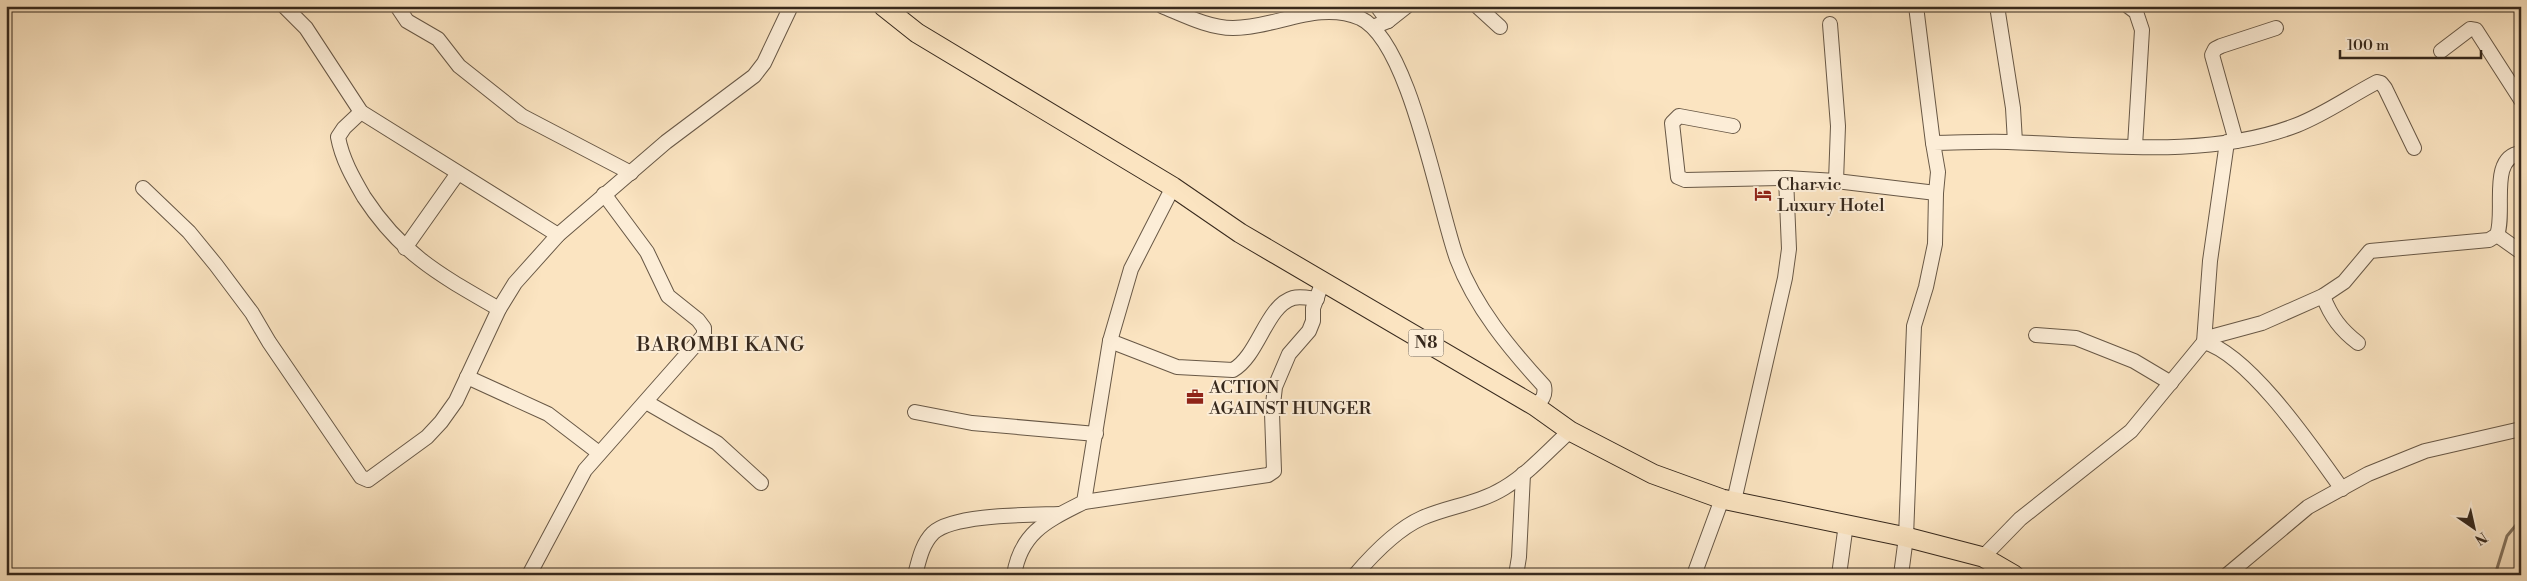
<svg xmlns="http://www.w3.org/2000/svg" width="2527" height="581" font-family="'Libre Bodoni',serif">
<rect width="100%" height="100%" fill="#fbe4c1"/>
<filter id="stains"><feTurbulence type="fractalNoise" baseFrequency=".004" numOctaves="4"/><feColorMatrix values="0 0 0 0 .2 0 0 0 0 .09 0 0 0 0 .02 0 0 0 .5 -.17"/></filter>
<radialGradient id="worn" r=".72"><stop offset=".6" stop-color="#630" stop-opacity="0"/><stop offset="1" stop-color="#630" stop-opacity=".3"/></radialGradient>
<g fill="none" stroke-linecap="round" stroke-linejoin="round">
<polyline stroke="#84735e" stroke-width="3" points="2495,575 2507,536 2521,519"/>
<g stroke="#685846" stroke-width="16">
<g id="minor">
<polyline points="284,6 306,28 361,112 558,235"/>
<polyline points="397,6 407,21 438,39 459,66 522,116 631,173"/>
<path d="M 1162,6 C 1184,15 1209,28 1233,28 C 1276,28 1318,0 1360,18 C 1410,41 1438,207 1457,259 C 1475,307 1510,349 1544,386 C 1546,396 1542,400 1535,406"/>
<polyline points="1377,6 1388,21"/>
<polyline points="1477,6 1500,27"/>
<polyline points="1916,6 1933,143"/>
<polyline points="1997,6 2013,108 2015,142"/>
<polyline points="2128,6 2136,12 2142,30 2135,146"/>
<polyline points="1830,24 1838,126 1836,181"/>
<polyline points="1373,27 1388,21 1407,6"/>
<polyline points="2441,51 2470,29 2476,30 2521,100"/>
<path d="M 361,112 L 344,128 L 338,137 C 342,159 353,178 364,197 C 402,255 440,275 499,309"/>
<polyline points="1733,126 1679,116 1672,123 1678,177 1685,180 1786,178 1836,181 1936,193 1935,244 1926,287 1914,326 1906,537 1901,575"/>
<polyline points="2236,141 2212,55 2215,49 2221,46 2276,28"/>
<path d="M 2227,142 L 2210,261 L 2204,342 C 2250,355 2314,450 2342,489"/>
<polyline points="143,188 189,232 216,265 252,313 269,342 361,477 368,480 427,437 441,422 456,401 499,309 515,283 558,235 666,142 754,76 764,63 791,6"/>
<path d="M 1936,193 L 1938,172 L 1933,143 C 1958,143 1983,141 2008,142 C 2100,145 2210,159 2297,125 C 2325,114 2350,96 2377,82 L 2381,83 L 2385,88 L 2414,148"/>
<polyline points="2497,235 2521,252"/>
<polyline points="405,248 458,173"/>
<path d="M 2323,296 C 2331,317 2341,330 2358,343"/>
<polyline points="2036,335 2076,338 2134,361 2171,383"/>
<path d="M 1110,341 L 1177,367 L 1233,370 C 1259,355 1266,306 1293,298 C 1300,296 1309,298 1317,299"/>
<polyline points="467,377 548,414 599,453"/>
<polyline points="646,402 717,443 761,483"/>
<polyline points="915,412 972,423 1096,434"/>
<polyline points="1734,501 1785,278 1789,249 1786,178"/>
<polyline points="1084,502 1268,475 1274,471 1272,413 1275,387 1289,354 1309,331 1313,321 1313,308 1323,281"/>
<path d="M 1983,557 L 2020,519 L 2131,431 L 2204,342 L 2214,336 L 2262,323 L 2323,296 L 2344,282 L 2370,251 L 2489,240 L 2497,235 C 2506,212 2488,157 2521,153"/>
<polyline points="529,575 585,470 704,335 704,328 698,320 668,296 647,252 604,194"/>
<path d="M 915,575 C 919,560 922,544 933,533 C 953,514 1030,515 1059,514"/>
<path d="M 1014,575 C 1021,531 1049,520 1084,502 L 1110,341 L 1131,269 L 1173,187"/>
<path d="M 1355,575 C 1373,554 1397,529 1422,518 C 1449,506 1478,504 1504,488 C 1529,473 1549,450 1570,431"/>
<polyline points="1516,575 1519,557 1523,474"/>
<polyline points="1694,575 1722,499"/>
<polyline points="1839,575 1846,524"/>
<polyline points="2227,575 2308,507 2368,474 2425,451 2521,429"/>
</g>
</g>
<g stroke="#37291d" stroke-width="21">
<polyline id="highway" points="883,6 917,33 1173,187 1240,233 1535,406 1570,431 1653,474 1722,499 1906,537 1983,557 2014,575"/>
</g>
<use href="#minor" stroke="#fcedd7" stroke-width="14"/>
<use href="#highway" stroke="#fbe4c1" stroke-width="19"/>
</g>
<defs>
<g id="hotel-bare" transform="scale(1.35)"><path d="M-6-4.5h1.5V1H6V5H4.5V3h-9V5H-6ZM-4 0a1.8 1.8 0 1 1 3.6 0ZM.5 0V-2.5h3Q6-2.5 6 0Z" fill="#8f2418" stroke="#fcedd7" stroke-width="2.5" paint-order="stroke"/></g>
<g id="office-bare" transform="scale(1.35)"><path d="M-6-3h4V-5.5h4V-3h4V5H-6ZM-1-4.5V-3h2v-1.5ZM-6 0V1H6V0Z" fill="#8f2418" stroke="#fcedd7" stroke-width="2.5" paint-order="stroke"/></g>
</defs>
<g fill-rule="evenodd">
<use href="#hotel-bare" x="1763" y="194"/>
<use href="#office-bare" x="1195" y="397"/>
</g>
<g text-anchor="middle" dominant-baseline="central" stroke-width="4" stroke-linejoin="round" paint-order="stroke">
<rect fill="#fcedd7" stroke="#726455" stroke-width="1" x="1408.5" y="329.5" width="35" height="27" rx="4"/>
<g font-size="16" font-weight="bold" fill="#37291d">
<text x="1426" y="343">N8</text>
</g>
<g font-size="18" fill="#37291d" stroke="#fcedd7" text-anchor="start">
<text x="1777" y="184">Charvic<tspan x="1777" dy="21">Luxury Hotel</tspan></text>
<text x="1209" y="387">ACTION<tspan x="1209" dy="21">AGAINST HUNGER</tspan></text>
</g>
<g font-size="20" letter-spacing="1" fill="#37291d" stroke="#fcedd7">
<text x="721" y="345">BAROMBI KANG</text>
</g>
</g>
<rect width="2527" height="581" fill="none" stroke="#fbe4c1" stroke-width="25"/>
<rect x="8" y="8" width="2512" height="566" fill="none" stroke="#37291d" stroke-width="2.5"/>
<rect x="12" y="12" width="2502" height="556" fill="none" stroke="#37291d"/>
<g transform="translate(2474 528) rotate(146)" stroke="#fcedd7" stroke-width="4" paint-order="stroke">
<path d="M0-4L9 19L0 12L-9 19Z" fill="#37291d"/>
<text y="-8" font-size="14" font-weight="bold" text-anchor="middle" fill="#37291d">N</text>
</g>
<path d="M2340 50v8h141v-8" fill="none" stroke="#37291d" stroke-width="2.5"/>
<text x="2347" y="50" font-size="15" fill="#37291d" stroke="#fcedd7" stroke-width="4" paint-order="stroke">100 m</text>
<rect width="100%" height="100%" filter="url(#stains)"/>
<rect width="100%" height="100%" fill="url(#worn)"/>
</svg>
